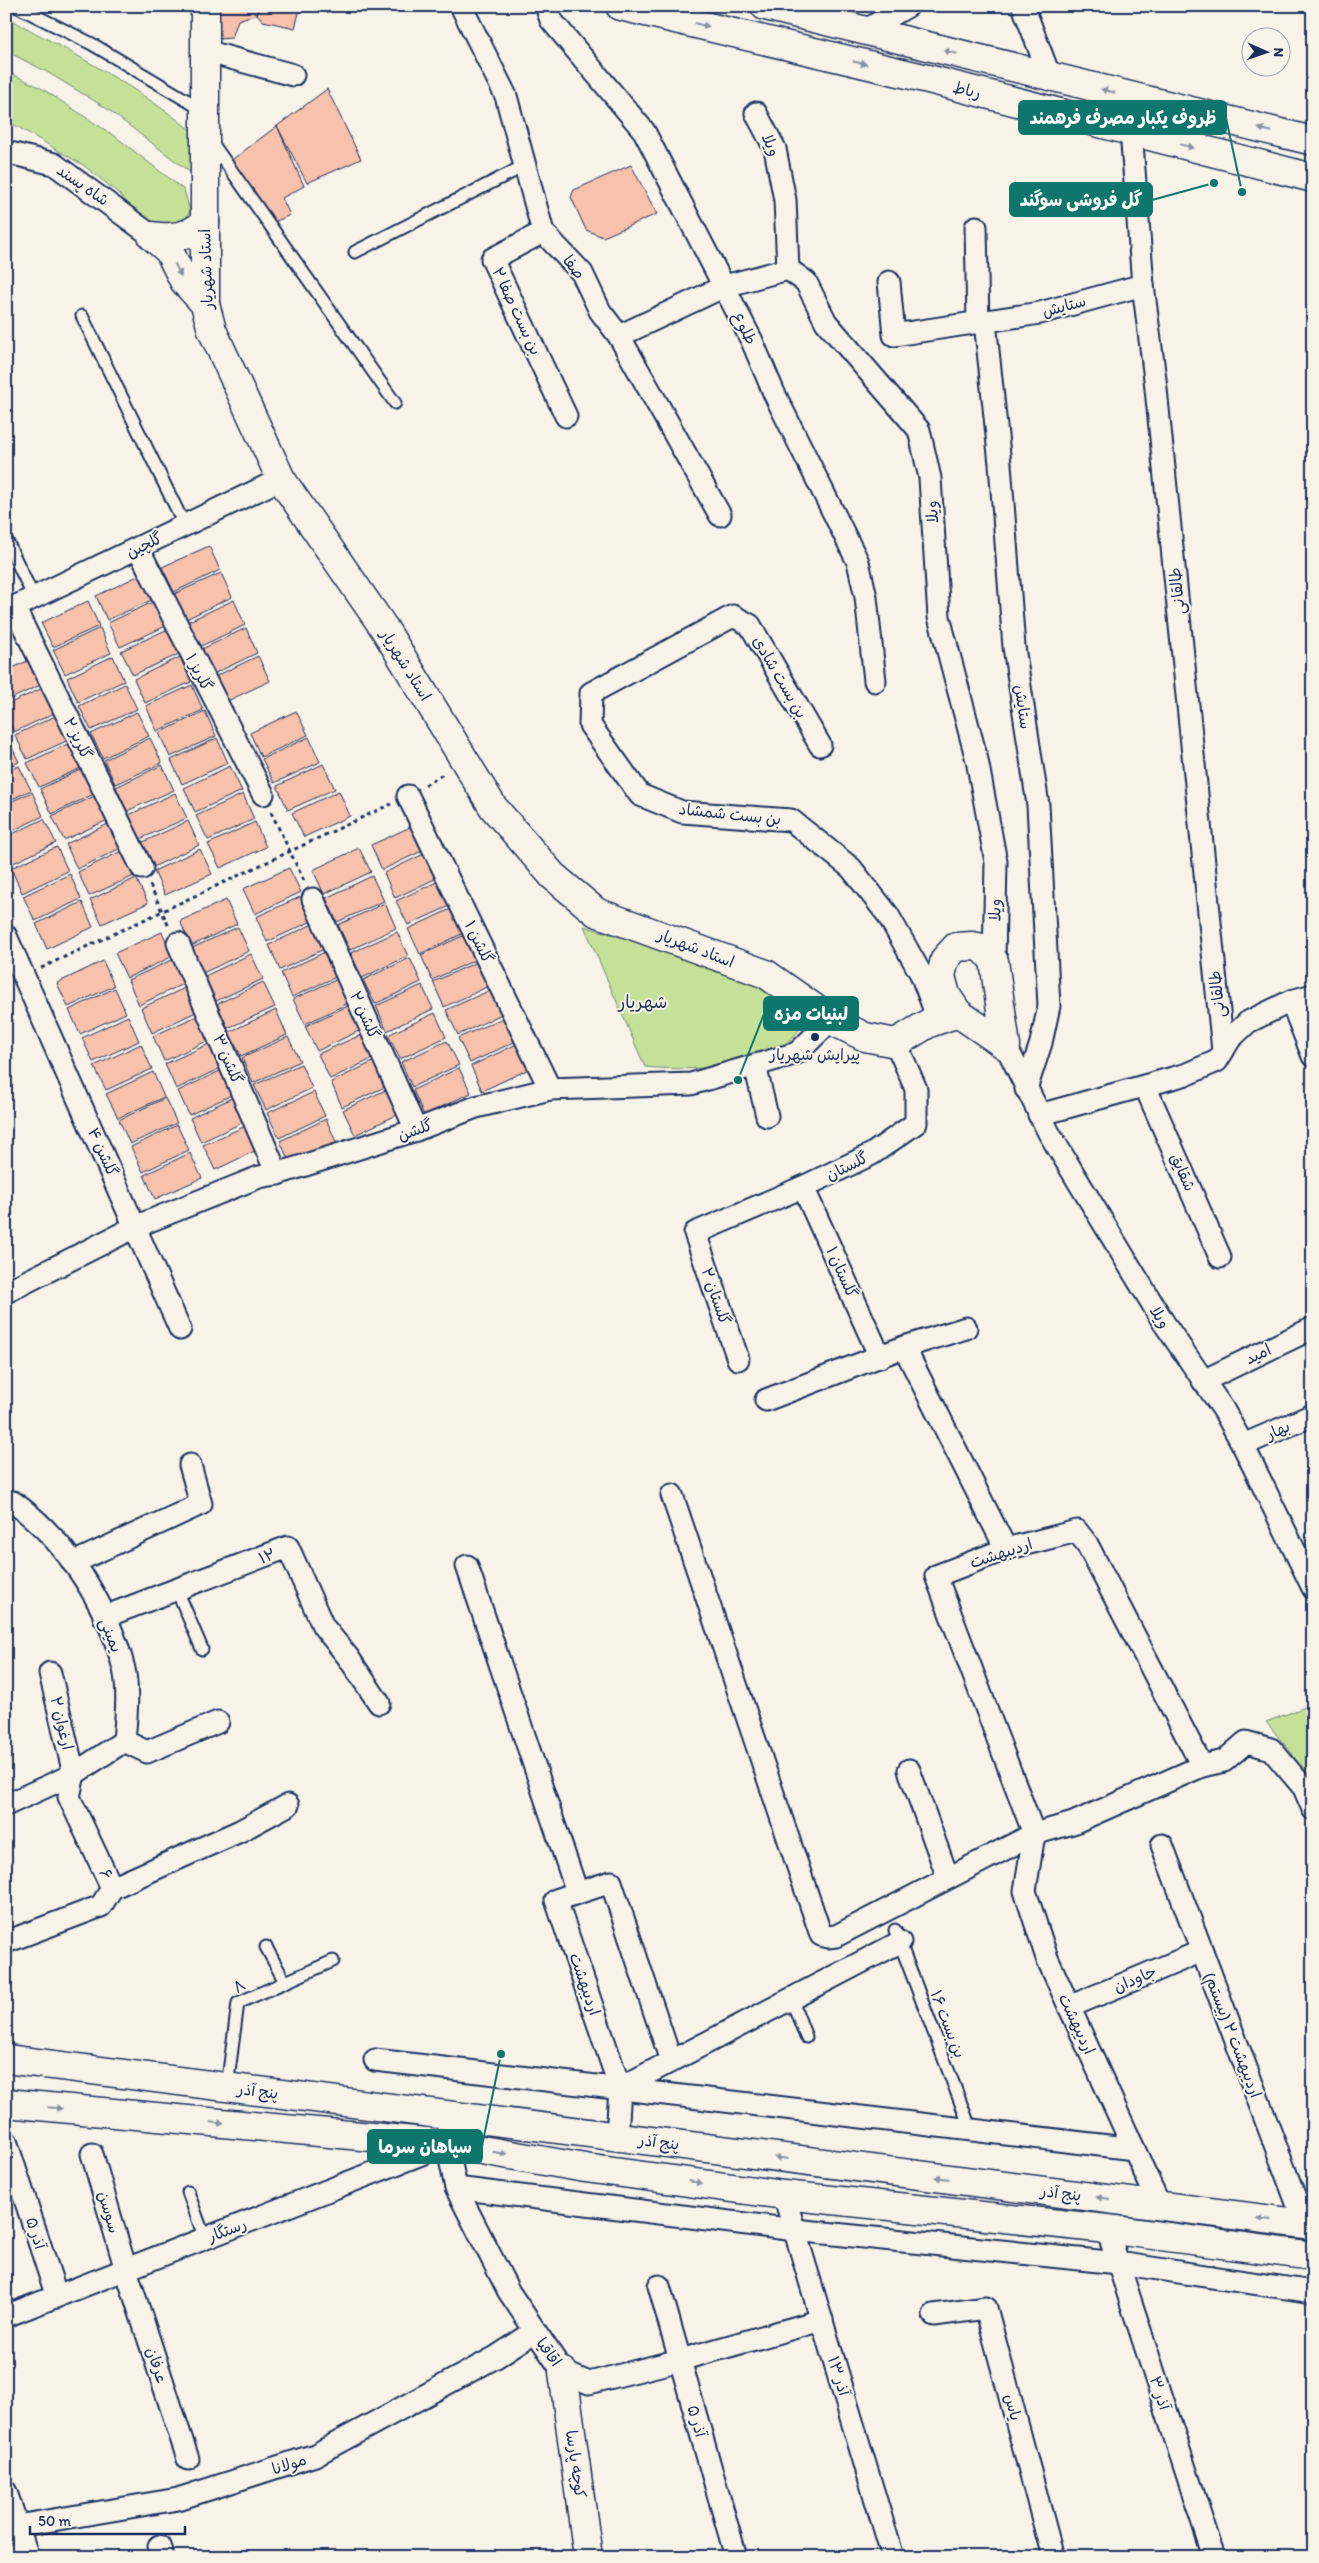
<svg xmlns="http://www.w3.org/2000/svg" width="1319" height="2563" font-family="Itim,'Playpen Sans Arabic',sans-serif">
<rect width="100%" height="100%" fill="#f7f3e8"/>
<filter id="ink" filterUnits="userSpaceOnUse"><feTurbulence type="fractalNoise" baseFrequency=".02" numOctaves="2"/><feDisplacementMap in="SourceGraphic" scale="10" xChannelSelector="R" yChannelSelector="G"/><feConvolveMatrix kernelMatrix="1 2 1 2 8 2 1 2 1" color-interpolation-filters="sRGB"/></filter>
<g filter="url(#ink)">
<g fill="#c5e097" stroke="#70887a">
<path d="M 6,17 C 71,52 137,86 194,133 L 195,176 L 106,108 L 47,72 L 6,51 Z"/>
<polygon points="6,71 41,88 116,137 184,190 190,211 180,228 143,219 116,191 83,165 6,120"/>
<path d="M 584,926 L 694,959 L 753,982 L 809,1016 C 802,1027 794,1037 784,1045 C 751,1070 685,1071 645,1067 Z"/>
<polygon points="1313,1704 1313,1788 1291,1752 1266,1722"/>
</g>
<g fill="#f7c1ab" stroke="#1b2f5e">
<polygon points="208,6 259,6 257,14 238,20 232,38 218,39"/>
<polygon points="259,6 301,6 295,28 263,21 257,14"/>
<polygon points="327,89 361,159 307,183 277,126"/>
<polygon points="277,126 304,186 282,198 290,215 272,223 229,162"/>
<polygon points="631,165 657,214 603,237 586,230 571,197 574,190"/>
<polygon points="209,546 220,570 174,592 162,567"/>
<polygon points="221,573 232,597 186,619 174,594"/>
<polygon points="142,574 154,599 107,620 96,596"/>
<polygon points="234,600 245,625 199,647 187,622"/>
<polygon points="88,601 99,626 53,647 41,623"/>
<polygon points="155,601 166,626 120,647 108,623"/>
<polygon points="100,628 111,653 65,674 53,650"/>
<polygon points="246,628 257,653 211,675 200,650"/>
<polygon points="168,629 179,654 133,675 121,651"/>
<polygon points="113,656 124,681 78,702 67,678"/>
<polygon points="258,656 270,681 223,703 212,678"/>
<polygon points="36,657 47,682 6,701 6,671"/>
<polygon points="180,657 191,682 145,703 134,679"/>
<polygon points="125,684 137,709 91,730 79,706"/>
<polygon points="49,685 61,710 14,732 6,714 6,705"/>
<polygon points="192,685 203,710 157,731 146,706"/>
<polygon points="205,711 216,736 170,757 159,733"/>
<polygon points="296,711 308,735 261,757 250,733"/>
<polygon points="137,712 149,736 103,758 91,734"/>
<polygon points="62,713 73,738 27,759 15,735"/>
<polygon points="7,737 19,762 6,768 6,738"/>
<polygon points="309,737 320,762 274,783 262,759"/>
<polygon points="150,738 162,763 115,784 104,760"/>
<polygon points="217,738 228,763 182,784 171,760"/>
<polygon points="74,741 85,766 39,787 27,763"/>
<polygon points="323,764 335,789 288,810 277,786"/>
<polygon points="162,765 174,790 127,811 116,787"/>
<polygon points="19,766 31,790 6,802 6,772"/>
<polygon points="230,766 242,791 195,812 184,788"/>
<polygon points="86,767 98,792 52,814 40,789"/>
<polygon points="339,791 350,816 304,837 292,813"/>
<polygon points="32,792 43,816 6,834 6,804"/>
<polygon points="175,793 187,818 140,839 129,815"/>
<polygon points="99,794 110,819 64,840 52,816"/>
<polygon points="243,794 254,819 208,840 196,816"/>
<polygon points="44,819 56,843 9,865 6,859 6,837"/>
<polygon points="188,821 199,845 153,867 141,843"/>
<polygon points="112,822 123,847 77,869 66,844"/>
<polygon points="255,822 266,847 220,868 208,844"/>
<polygon points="417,824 428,848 382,870 371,845"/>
<polygon points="57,847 68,871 22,893 11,868"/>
<polygon points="359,848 371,872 324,894 313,870"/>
<polygon points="200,849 212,874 165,895 154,871"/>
<polygon points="124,850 136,875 89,896 78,872"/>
<polygon points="430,851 441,876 395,898 384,873"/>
<polygon points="289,868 301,892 255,914 243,889"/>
<polygon points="70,874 81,899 35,921 23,896"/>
<polygon points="372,876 384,901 337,922 326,898"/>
<polygon points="136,878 148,903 102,924 90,900"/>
<polygon points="443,879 454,904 408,925 396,901"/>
<polygon points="302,896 314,920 267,942 256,917"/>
<polygon points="226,900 237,924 191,946 180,921"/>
<polygon points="82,902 93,927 47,949 36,924"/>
<polygon points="385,903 396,928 350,950 338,925"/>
<polygon points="455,907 466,932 420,954 408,929"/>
<polygon points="315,923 326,948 280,970 269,945"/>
<polygon points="238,927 249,951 203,973 192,948"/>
<polygon points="162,932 173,956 127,978 115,953"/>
<polygon points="397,932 408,956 362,978 351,953"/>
<polygon points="467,934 479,958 432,980 421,955"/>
<polygon points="327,951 338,976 292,997 281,973"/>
<polygon points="251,954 263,979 216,1001 205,976"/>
<polygon points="410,958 421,982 375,1004 363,980"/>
<polygon points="174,959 185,983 139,1005 128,980"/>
<polygon points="103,961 114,986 68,1007 57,983"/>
<polygon points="479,961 491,985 444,1007 433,982"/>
<polygon points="340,978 351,1002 305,1024 293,999"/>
<polygon points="263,982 275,1007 228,1028 217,1004"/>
<polygon points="422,985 433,1009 387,1031 376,1006"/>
<polygon points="187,987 198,1011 152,1033 141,1008"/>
<polygon points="115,988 126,1013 80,1034 69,1010"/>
<polygon points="493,989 504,1013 458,1035 446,1010"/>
<polygon points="352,1004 363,1029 317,1051 305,1026"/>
<polygon points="276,1010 287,1035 241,1056 229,1032"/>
<polygon points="435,1013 446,1037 400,1059 388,1035"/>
<polygon points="199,1015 211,1039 164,1061 153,1036"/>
<polygon points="128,1016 139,1041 93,1062 82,1038"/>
<polygon points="505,1017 516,1041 470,1063 458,1038"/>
<polygon points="365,1033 376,1057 330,1079 318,1054"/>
<polygon points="288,1037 300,1061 253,1083 242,1058"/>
<polygon points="447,1041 459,1065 412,1087 401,1062"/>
<polygon points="211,1043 223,1067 176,1089 165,1064"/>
<polygon points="141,1044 152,1069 106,1090 94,1066"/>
<polygon points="517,1044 529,1069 482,1091 471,1066"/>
<polygon points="377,1060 389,1085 342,1107 331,1082"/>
<polygon points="301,1064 312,1088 266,1110 254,1085"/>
<polygon points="459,1068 471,1093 424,1115 413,1090"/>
<polygon points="224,1069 236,1093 189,1115 178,1091"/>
<polygon points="153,1072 164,1097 118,1118 106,1094"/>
<polygon points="390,1088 401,1113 355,1135 343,1110"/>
<polygon points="314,1092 325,1116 279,1138 267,1113"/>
<polygon points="236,1096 248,1120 201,1142 190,1118"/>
<polygon points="165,1098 177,1123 130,1144 119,1120"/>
<polygon points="326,1119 337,1144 291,1166 280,1141"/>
<polygon points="250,1124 261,1148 215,1170 203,1145"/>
<polygon points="177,1125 189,1150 143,1172 131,1147"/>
<polygon points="190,1153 202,1178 155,1199 144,1175"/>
</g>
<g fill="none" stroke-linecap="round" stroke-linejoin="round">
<g stroke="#1b2f5e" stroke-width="15">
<g id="lane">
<polyline points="16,6 92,44 203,110"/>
<polyline points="210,140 395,403"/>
<polyline points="355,252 526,165"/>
<polyline points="82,316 185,526"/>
<polyline points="6,539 34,598"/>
<polyline points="177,1590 202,1649"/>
<polyline points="895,1930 971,2130"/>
<polyline points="266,1947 285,1982"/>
<polyline points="791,1998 806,2037"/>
<polyline points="227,2087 238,2003 333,1961"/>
<polyline points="188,2192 205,2239"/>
</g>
</g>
<g stroke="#1b2f5e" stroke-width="25">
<g id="street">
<polyline points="461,6 506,96 543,232 582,273 600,311 619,336 720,515"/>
<polyline points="546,6 551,20 644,131 752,341 774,393 858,562 866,597 875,681"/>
<polyline points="1023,6 1050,77"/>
<polyline points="864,31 908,6"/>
<polyline points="205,51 293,75"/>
<polyline points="756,113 775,149 785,200 788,269 806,282 826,322 919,430 930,478 939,617 977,760 996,862 994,961"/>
<polyline points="1131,131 1143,285 1155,379 1223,1051"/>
<polyline points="6,152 54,164 152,236"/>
<polyline points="976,227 978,323"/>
<polyline points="543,232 492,259 566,416"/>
<polyline points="889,282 894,335 1040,313 1143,285"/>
<polyline points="985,322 1000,464 1014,647 1038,805 1049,1006 1041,1043 1026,1089"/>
<polyline points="619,336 725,286 788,269"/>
<polyline points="138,548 263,794"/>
<polyline points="14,607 142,868"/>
<polyline points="6,611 281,479"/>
<polyline points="820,745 750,625 733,616 591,693 590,725 640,795 682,812 791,820 851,868 888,915 921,974 938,1019"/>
<polyline points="408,796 550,1089"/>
<polyline points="313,899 416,1130"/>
<polyline points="6,936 180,1329"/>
<polyline points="178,943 277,1174"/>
<polyline points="1291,1001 1313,1056"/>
<polyline points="1006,1046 1049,1133 1164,1323 1223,1409 1243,1445 1313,1588"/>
<polyline points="755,1065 767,1116"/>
<polyline points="1145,1086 1220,1257"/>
<polyline points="1039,1115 1187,1074 1217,1061 1230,1039 1248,1022 1291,1001 1313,995"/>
<polyline points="803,1187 880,1357"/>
<polyline points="6,1292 137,1226 259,1177 277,1174 416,1130 476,1107 550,1089 691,1084 797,1053 831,1020"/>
<polyline points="904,1347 1006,1549"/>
<polyline points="738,1359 695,1233 803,1187 872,1154 916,1123 916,1089 896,1043"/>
<polyline points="1203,1381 1313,1328"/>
<polyline points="766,1400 904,1347 966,1328"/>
<polyline points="1243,1445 1313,1415"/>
<polyline points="672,1495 821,1935 828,1937 836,1936 1034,1834 936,1576 1006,1549 1077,1531 1087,1544 1202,1766"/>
<path d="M 6,1502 L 13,1502 C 66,1540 108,1605 124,1669 C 129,1691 126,1719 124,1741 L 74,1774 L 6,1805"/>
<polyline points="73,1563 201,1504 190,1465"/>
<polyline points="467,1566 577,1892"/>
<polyline points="104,1617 288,1547 323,1626 348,1657 379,1703"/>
<polyline points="124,1741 147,1752 218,1722"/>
<polyline points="909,1770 948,1878"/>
<polyline points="1162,1845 1305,2224"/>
<polyline points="112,1888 240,1831 288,1805"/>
<polyline points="6,1942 101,1906 112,1888 69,1797 74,1774 50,1673"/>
<polyline points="1069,2007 1202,1951"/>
<polyline points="375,2060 1134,2149"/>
<polyline points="620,2088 556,1900 611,1882 671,2061"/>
<polyline points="617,2137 620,2088 900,1942"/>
<polyline points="6,2141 57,2297"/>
<polyline points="92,2154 126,2270 188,2459"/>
<polyline points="456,2188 795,2230 1118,2263 1313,2292"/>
<polyline points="784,2195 893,2557"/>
<polyline points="1160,2206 1047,1958 1025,1891 1034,1834 1073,1823 1202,1766 1224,1761 1246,1742 1271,1749 1304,1788 1313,1809"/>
<polyline points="1107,2229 1214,2557"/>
<polyline points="659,2286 736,2557"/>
<polyline points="934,2315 986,2308 1053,2557"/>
<polyline points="6,2316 447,2144 456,2188 509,2292 563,2372 589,2383 680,2360 822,2320"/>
<polyline points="6,2492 28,2557"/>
<polyline points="17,2526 178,2499 315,2455 496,2357 534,2332"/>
<polyline points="159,2546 163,2557"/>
<polyline points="6,2556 26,2553"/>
</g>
</g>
<g stroke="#1b2f5e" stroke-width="31">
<g id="secondary">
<polyline points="205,6 205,304 212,330 281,479 384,628 493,807 553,876 596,912 766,974 831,1020 865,1037 896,1043 929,1023 958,1013"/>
<polyline points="620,6 928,79 1313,178"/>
<polyline points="765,6 1313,141"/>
<path d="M 205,304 L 184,281 L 169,251 L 152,236 C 172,239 190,237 205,222"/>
<polygon points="972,946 983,948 994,961 1006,1046 958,1013 946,995 941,976 945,959 956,947"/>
<polyline points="6,2059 1313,2225"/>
<polyline points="6,2103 447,2144 585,2168 784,2195 1107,2229 1313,2256"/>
<polyline points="563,2372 588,2557"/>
</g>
</g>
<g stroke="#1b2f5e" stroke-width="3" stroke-dasharray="4 4" stroke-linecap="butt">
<polyline points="425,785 445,773"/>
<polyline points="271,812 304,881"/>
<polyline points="150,885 169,927"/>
<polyline points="41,968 391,804"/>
</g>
<use href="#lane" stroke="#f7f3e8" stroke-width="11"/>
<use href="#street" stroke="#f7f3e8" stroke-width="21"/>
<use href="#secondary" stroke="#f7f3e8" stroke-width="28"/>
</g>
<defs><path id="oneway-solid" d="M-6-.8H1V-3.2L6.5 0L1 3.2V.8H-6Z" transform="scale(1.25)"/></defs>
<g fill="#8991a3">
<use href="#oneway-solid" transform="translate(702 25) rotate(13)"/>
<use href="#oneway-solid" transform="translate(950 52) rotate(-166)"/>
<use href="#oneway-solid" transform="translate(860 63) rotate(14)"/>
<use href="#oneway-solid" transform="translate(1108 91) rotate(-166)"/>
<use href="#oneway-solid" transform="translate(1265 130) rotate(-166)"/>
<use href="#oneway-solid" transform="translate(1187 146) rotate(14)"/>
<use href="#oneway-solid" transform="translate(178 270) rotate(63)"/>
<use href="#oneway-solid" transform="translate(55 2108) rotate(5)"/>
<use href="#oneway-solid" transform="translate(217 2123) rotate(5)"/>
<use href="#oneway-solid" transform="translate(500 2153) rotate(10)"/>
<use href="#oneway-solid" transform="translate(781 2158) rotate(-173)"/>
<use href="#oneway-solid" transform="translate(942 2178) rotate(-173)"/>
<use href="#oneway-solid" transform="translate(695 2182) rotate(8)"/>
<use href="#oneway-solid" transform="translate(1103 2198) rotate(-173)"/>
<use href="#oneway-solid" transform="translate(1264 2219) rotate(-173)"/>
</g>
</g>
<circle fill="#1b2f5e" stroke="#f7f3e8" stroke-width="2" cx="815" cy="1037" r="5"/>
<g text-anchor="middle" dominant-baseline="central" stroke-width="4" stroke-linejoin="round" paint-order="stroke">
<g font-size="16" fill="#1b2f5e" stroke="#f7f3e8">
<text transform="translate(967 90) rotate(14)">رباط</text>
<text transform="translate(771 145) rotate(68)">ویلا</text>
<text transform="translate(83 185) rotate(35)">شاه پسند</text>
<text transform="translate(574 267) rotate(52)">صفا</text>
<text transform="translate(206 269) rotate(-92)">استاد شهریار</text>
<text transform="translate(1064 306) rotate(-15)">ستایش</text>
<text transform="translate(517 311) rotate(65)">بن بست صفا ۲</text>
<text transform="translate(745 328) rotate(64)">طلوع</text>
<text transform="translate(932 512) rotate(-94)">ویلا</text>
<text transform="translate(144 545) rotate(-26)">گلچین</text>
<text transform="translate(1177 591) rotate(-96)">طالقانی</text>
<text transform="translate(406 665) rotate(58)">استاد شهریار</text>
<text transform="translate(199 672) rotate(63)">گلریز ۱</text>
<text transform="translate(780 677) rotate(60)">بن بست شادی</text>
<text transform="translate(1023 707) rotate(82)">ستایش</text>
<text transform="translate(78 738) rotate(64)">گلریز ۲</text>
<text transform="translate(730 814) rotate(6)">بن بست شمشاد</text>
<text transform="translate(995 910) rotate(-89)">ویلا</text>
<text transform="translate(479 942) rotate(64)">گلشن ۱</text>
<text transform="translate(696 948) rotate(21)">استاد شهریار</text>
<text transform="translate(1217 994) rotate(-96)">طالقانی</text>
<text transform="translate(365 1015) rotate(66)">گلشن ۲</text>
<text transform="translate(228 1059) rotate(67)">گلشن ۳</text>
<text transform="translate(415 1130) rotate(-19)">گلشن</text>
<text transform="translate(103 1152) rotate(66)">گلشن ۴</text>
<text transform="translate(847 1166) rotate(-26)">گلستان</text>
<text transform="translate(1183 1172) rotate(66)">شقایق</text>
<text transform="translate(842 1272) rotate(66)">گلستان ۱</text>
<text transform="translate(716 1296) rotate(71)">گلستان ۲</text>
<text transform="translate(1160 1317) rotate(58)">ویلا</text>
<text transform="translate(1258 1354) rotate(-25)">امید</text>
<text transform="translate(1278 1430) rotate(-24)">بهار</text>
<text transform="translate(1001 1553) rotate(-18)">اردیبهشت</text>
<text transform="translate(267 1556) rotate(-23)">۱۲</text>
<text transform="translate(111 1635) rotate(68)">یمینی</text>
<text transform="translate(62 1723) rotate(77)">ارغوان ۲</text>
<text transform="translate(106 1874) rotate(64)">۶</text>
<text transform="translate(1135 1979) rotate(-23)">جاودان</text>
<text transform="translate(585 1984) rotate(71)">اردیبهشت</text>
<text transform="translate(239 1986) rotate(-32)">۸</text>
<text transform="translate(948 2024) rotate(69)">بن بست ۱۶</text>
<text transform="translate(1077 2024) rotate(65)">اردیبهشت</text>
<text transform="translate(1233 2035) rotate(69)">اردیبهشت ۲ (بیستم)</text>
<text transform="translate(258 2091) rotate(7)">پنج آذر</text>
<text transform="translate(659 2142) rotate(7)">پنج آذر</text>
<text transform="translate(1061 2193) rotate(7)">پنج آذر</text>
<text transform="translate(109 2212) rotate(74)">سوسن</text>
<text transform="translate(227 2230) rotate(-21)">رستگار</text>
<text transform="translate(36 2233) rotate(72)">آذر ۵</text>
<text transform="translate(549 2352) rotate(54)">اقاقیا</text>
<text transform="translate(157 2365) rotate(72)">عرفان</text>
<text transform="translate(839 2376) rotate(73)">۱۳ آذر</text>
<text transform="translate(1160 2393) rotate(72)">آذر ۳</text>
<text transform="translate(1013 2407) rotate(75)">یاس</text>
<text transform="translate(697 2421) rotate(74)">آذر ۵</text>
<text transform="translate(289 2464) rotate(-18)">مولانا</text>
<text transform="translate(576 2464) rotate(82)">کوچه پارسا</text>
</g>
<g font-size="16" fill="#1b2f5e" stroke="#f7f3e8">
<text x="815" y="1054">پیرایش شهریار</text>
</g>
<g font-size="18" fill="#1b2f5e" stroke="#f7f3e8">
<text x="643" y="1002">شهریار</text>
</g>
</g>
<path fill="none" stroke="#0f766e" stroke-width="2" d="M1242 192L1226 118M1214 183L1152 200M738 1080L764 1014M501 2054L482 2146"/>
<g fill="#0f766e" stroke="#f7f3e8" stroke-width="2">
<circle cx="1242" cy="192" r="5"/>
<circle cx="1214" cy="183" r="5"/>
<circle cx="738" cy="1080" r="5"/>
<circle cx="501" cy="2054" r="5"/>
</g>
<g fill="#0f766e" stroke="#0f766e" stroke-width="2">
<rect x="1019" y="101" width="207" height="33" rx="5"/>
<rect x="1010" y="183" width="142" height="33" rx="5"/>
<rect x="764" y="997" width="94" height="33" rx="5"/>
<rect x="368" y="2130" width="114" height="33" rx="5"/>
</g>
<g font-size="18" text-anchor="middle" font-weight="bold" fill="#fff">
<text x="1123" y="124">ظروف یکبار مصرف فرهمند</text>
<text x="1081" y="206">گل فروشی سوگند</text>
<text x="811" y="1020">لبنیات مزه</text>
<text x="425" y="2153">سپاهان سرما</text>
</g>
<rect width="1319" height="2563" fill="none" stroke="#f7f3e8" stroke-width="25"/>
<rect x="12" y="12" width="1294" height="2538" fill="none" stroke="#1b2f5e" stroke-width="2" filter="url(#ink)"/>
<g transform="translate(1266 52) rotate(92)"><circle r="24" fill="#f7f3e8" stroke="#9fa5b1"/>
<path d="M0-4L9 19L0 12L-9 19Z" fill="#1b2f5e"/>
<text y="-8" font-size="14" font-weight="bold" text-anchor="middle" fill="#1b2f5e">N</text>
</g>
<path d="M30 2526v8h155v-8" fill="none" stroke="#1b2f5e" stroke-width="2.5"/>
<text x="38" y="2526" font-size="15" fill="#1b2f5e" stroke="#f7f3e8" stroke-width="4" paint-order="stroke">50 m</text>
</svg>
